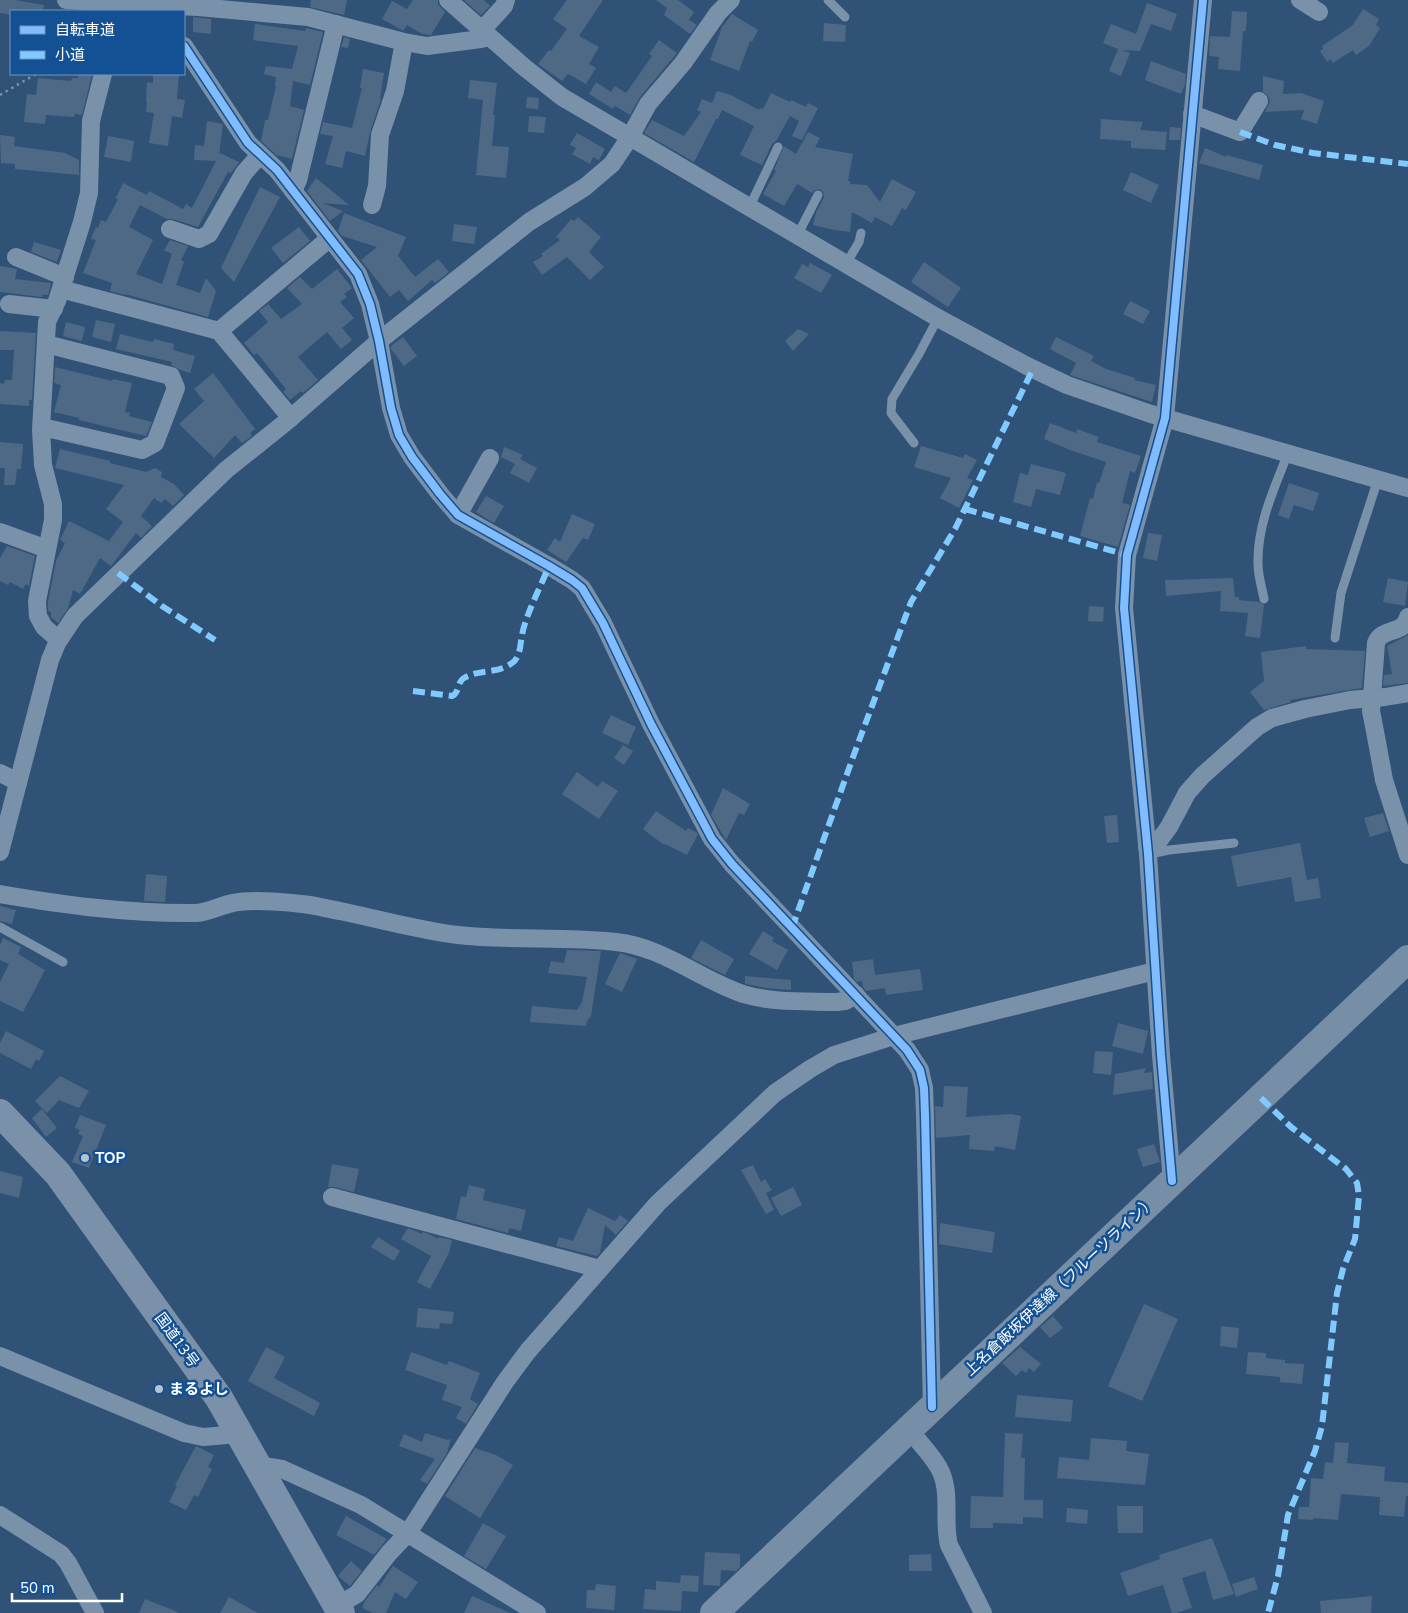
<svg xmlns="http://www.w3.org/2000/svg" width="1408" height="1613" font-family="'Nunito Sans','Noto Sans JP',sans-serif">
<rect width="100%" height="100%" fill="#305277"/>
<g fill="#4e6986">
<polygon points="0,0 15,0 44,5 43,11 11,11 11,15 0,13"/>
<polygon points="311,0 347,0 344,15 310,7"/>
<polygon points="413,0 438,0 438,4 445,12 431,35 422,34 407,25 403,31 402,30 382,19 392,1 407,9"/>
<polygon points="464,0 484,0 490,6 481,15"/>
<polygon points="567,0 603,0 579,36 599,47 589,64 596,68 586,84 568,74 562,81 538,64 549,50 551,51 567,29 553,19"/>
<polygon points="656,0 678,0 694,12 689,20 697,25 690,34 664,15 667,8"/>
<polygon points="1147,3 1177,14 1171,31 1151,24 1140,51 1122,50 1130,53 1121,76 1109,71 1118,49 1103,43 1111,24 1136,34"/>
<polygon points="1363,9 1379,19 1376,25 1380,28 1369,46 1356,55 1353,50 1333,63 1330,59 1327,62 1320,51 1323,49 1322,46 1353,25"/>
<polygon points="1232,11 1247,12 1246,31 1243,31 1240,71 1218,69 1219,57 1209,56 1210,36 1230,37"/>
<polygon points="732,14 758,30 752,42 750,41 739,71 710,60 722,27"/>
<polygon points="193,17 211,19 211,34 193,32"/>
<polygon points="824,23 846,25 845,42 823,41"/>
<polygon points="255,24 305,31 306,28 323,32 310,85 293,81 290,106 304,110 292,159 276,155 261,141 265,120 268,120 276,86 275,86 276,77 264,74 266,66 292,69 298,46 253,40"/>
<polygon points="344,37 350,39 348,48 341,47"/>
<polygon points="659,40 677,53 640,97 630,115 615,106 613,109 589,94 596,82 611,92 615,86 626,93 652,56 649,54"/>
<polygon points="1151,61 1186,74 1185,84 1181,94 1145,80"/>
<polygon points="363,69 384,73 380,99 381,99 370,132 365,156 346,151 342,168 325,164 333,136 320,134 323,122 352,128 362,88 360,88"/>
<polygon points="78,74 92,74 82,115 75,114 74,117 46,115 45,124 24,122 27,94 36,95 38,78 71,81 72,78 78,78"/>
<polygon points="153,74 179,74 177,99 185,100 182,118 172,116 168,146 149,143 154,113 146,112 147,102 146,101 147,82 153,83"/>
<polygon points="1263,76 1284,81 1283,94 1301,93 1324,101 1317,124 1301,119 1304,110 1265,112 1270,101 1268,96 1263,92"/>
<polygon points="470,80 497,83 493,115 495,115 492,146 509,147 506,178 476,175 483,100 468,98"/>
<polygon points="717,91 731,95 759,110 760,108 763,109 771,93 790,102 791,100 806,107 808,103 818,108 802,140 792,136 799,121 790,116 776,141 772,144 762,165 740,155 754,126 722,110 718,119 716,119 694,162 644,133 652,120 684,136 701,112 697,110 702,99 712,103"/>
<polygon points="527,97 539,98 538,109 526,108"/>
<polygon points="529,116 546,117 544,133 528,132"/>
<polygon points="1101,119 1143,122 1140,130 1167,132 1165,150 1131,148 1131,141 1100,139"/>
<polygon points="207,121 223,124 219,155 220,153 239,162 231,173 228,172 198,227 173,219 167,219 140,205 129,227 153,240 136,274 162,284 172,254 164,250 170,240 188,246 181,260 184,262 176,285 200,293 206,278 216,291 208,317 125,294 125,295 110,291 112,283 83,273 96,240 91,239 96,227 98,228 101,220 106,222 118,199 116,198 123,183 147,195 149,191 183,209 186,204 192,208 216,161 194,160 195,145 204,146"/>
<polygon points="1170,127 1181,128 1180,140 1169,140"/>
<polygon points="808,132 820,138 815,147 853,154 848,181 850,181 850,184 867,185 880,202 892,179 916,192 906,210 902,208 892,226 875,217 872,223 852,212 850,232 834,230 813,225 816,213 824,197 823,192 820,189 815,190 812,193 797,184 784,206 763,194 776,171 774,170 784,146 796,154"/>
<polygon points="577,133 605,149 599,160 593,157 590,164 572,154 576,148 570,145"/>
<polygon points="0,135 15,137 14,146 65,153 79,160 79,175 15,169 15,164 1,163"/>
<polygon points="108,136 134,141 131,162 104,157"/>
<polygon points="1205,148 1226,157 1226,155 1263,165 1259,180 1199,163"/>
<polygon points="1131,172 1159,185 1151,203 1123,190"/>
<polygon points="316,178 349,205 322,203 343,211 330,221 307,191"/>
<polygon points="260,187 280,197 234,282 221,268"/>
<polygon points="344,213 406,237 398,256 415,277 438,259 449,272 435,283 432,280 408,301 399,290 390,297 361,260 377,247 342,236 338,231"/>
<polygon points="578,217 601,237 589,252 604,267 590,280 567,257 542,275 533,262 543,256 541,254 560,240 556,237 571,219 574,221"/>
<polygon points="454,224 477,227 474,244 452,241"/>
<polygon points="299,227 310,241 283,263 271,248"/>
<polygon points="34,242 61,250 57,262 31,252"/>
<polygon points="924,262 961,288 948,307 911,282"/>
<polygon points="810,263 832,275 821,293 794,278 802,264 808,267"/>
<polygon points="0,266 17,269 15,279 51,283 48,295 42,295 42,297 0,292"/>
<polygon points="337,269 352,288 344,294 347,297 340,302 354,318 342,328 352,340 341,349 327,332 298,357 318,380 303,393 301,391 290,400 283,392 286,389 257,353 254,355 244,343 268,322 259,311 268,304 281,319 302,304 287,288 300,277 312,289"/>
<polygon points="1130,301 1150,311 1143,324 1123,314"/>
<polygon points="96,320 115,324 111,342 92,337"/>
<polygon points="66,322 85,327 82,341 63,336"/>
<polygon points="798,329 809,334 793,351 785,341"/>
<polygon points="0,331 36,333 32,400 29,400 29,406 0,404 0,383 4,384 5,380 12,380 14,350 0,350"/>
<polygon points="120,334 153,342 154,339 174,344 173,350 195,356 190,373 180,370 171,365 172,362 116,349"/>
<polygon points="403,337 417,356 404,366 391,349 391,346"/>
<polygon points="1056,337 1094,356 1091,361 1106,369 1135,378 1134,380 1156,385 1152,402 1070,375 1076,363 1050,349"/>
<polygon points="55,367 112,381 113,379 132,383 125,412 130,413 129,416 152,422 146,436 79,420 79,418 54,412 61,385 54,383"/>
<polygon points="213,373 255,429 250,433 252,436 242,443 235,435 214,458 179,424 204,401 194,389"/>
<polygon points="1050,423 1076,433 1077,429 1099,437 1097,442 1141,456 1135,473 1130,471 1122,503 1130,505 1118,547 1080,536 1090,498 1093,499 1097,482 1099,483 1106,462 1070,450 1044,439"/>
<polygon points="0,442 23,444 21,469 17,469 15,485 4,485 5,468 0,468"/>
<polygon points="921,446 963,458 965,454 977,460 967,478 973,480 959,508 940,498 951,478 914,467"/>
<polygon points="504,447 523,455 520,459 537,468 529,483 510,473 515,464 501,457"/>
<polygon points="60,449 110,461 110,463 146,472 155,468 162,472 161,477 174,484 184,495 173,506 165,499 161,503 154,498 141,516 152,526 141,538 136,533 111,566 100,558 80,594 73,590 68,608 58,623 51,617 51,612 48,611 48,602 56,561 65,543 60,540 69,521 109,541 123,522 106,509 124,485 55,468"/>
<polygon points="1031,464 1066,473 1060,495 1036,489 1031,507 1013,502 1020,473 1028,475"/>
<polygon points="1289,483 1319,493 1313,511 1294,505 1289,519 1278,515"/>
<polygon points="486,496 504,506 494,523 476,512"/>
<polygon points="572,514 595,524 588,540 583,538 566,562 547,550 555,538 560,542"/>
<polygon points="1148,533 1162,535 1157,561 1143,558"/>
<polygon points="7,546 35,556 29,586 26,584 23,589 10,582 8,585 0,581 0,558"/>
<polygon points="1233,578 1235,597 1239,597 1239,600 1259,602 1264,605 1260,638 1245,636 1248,613 1220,611 1221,591 1166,596 1165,580"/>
<polygon points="1388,578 1408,582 1405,606 1383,602"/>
<polygon points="1089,606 1104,607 1103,622 1088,621"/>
<polygon points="1408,635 1408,683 1383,686 1384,675 1392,674 1387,646"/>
<polygon points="1306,646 1306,649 1365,651 1362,688 1290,700 1291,702 1264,710 1250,692 1264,681 1261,652"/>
<polygon points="611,715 636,727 628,745 602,733"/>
<polygon points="623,745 633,751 624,765 614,758"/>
<polygon points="577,772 598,787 602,781 618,791 599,819 562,794"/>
<polygon points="723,788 750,804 744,815 739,813 726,840 711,815"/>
<polygon points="656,811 686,831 688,828 696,832 698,834 687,855 665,844 664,845 643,829"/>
<polygon points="1383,813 1389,831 1370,837 1364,818"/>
<polygon points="1117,815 1119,842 1107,843 1104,816"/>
<polygon points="1300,843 1307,880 1318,878 1321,898 1295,902 1291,877 1237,887 1231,856"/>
<polygon points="146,874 167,876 165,902 144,901"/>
<polygon points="0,906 16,910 12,924 0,921"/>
<polygon points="763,931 774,938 772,941 788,950 777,970 749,954"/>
<polygon points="3,938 21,947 18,954 45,970 23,1012 0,1001 0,982 9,964 0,960 0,945"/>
<polygon points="701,940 734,959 725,975 691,958"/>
<polygon points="567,950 601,951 591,1016 587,1021 586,1026 530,1022 532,1006 577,1010 582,1002 587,977 548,973 551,961 564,963"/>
<polygon points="620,953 637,959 622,992 605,984"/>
<polygon points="873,959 875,975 920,969 923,990 886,995 885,988 866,991 863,987 862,981 857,982 854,979 852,962"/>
<polygon points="745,976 791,980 791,990 767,988 746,984 745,983"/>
<polygon points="1118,1023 1148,1031 1143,1054 1112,1046"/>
<polygon points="6,1031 44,1051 39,1061 36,1059 31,1069 0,1053 0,1043"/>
<polygon points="1095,1051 1113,1052 1111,1075 1093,1073"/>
<polygon points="1146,1068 1144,1073 1152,1072 1153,1089 1113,1095 1115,1074"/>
<polygon points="60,1076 89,1091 79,1108 59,1100 47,1113 35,1101"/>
<polygon points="944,1086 968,1087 966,1117 1011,1114 1021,1116 1015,1150 995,1146 994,1151 969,1149 970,1135 936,1138 935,1106 943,1107"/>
<polygon points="42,1109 57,1128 46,1137 32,1118"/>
<polygon points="80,1115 106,1125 89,1168 72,1162 83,1136 78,1134 80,1130 75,1128"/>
<polygon points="1154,1144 1160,1162 1143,1167 1137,1149"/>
<polygon points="332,1164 359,1169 354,1192 335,1187 328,1187"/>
<polygon points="753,1165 761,1182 765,1179 772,1190 766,1193 774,1210 766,1214 741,1170"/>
<polygon points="0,1171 23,1177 19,1198 0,1193"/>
<polygon points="469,1185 485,1189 483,1200 526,1210 521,1231 509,1228 508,1233 456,1219 461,1196 466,1197"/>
<polygon points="793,1187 802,1205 781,1216 771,1198"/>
<polygon points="588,1208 615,1221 620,1215 628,1221 616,1235 605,1225 600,1253 597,1256 556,1246 559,1237 573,1241"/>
<polygon points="940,1223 995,1232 992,1253 939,1244"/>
<polygon points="408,1228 422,1234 423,1232 429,1234 438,1239 438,1237 452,1240 449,1253 430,1289 417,1282 431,1256 401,1239"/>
<polygon points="378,1237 400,1251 394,1261 371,1247"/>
<polygon points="1144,1304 1178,1319 1142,1401 1108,1386"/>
<polygon points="418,1308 454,1312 452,1324 440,1323 439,1329 416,1327"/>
<polygon points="1053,1316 1063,1328 1050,1338 1040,1327"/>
<polygon points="1221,1326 1239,1328 1237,1348 1220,1346"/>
<polygon points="266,1347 285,1357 274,1378 320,1403 314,1416 248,1381"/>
<polygon points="1020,1347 1041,1364 1034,1372 1029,1368 1026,1373 1022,1370 1016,1376 1002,1363"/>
<polygon points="411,1352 447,1365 449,1361 480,1373 470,1399 478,1404 466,1424 456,1418 462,1407 442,1400 447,1385 405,1370"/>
<polygon points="1248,1352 1266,1353 1266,1358 1285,1360 1285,1363 1304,1364 1302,1384 1280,1382 1280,1377 1246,1374"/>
<polygon points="1017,1395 1073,1400 1071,1422 1015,1417"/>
<polygon points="425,1433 448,1440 451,1439 447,1453 427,1484 420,1480 435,1459 399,1446 404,1434 422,1442"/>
<polygon points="1005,1433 1023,1434 1021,1458 1025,1458 1024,1500 1043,1500 1043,1518 1023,1517 1023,1524 993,1523 993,1528 970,1528 971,1496 1003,1497"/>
<polygon points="1091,1438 1127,1441 1126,1451 1149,1454 1145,1485 1057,1478 1059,1457 1089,1460"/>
<polygon points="1335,1442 1349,1443 1347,1463 1385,1467 1384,1481 1408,1483 1408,1496 1406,1496 1404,1517 1379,1515 1380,1497 1341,1494 1338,1520 1313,1518 1313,1520 1298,1519 1299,1507 1309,1507 1311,1478 1323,1479 1325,1462 1333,1463"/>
<polygon points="196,1446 214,1455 208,1467 212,1469 198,1497 194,1495 186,1510 169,1502 177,1486 175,1485"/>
<polygon points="475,1448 496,1455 513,1465 480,1518 445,1496"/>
<polygon points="1117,1506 1143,1506 1143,1533 1118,1533"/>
<polygon points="1067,1508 1088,1510 1087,1524 1066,1522"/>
<polygon points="346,1516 387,1539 374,1555 336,1535"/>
<polygon points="483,1523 506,1536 486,1569 464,1556"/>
<polygon points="1212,1538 1234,1594 1213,1600 1205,1571 1182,1578 1192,1608 1176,1613 1172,1613 1163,1585 1128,1596 1120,1573 1160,1559 1159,1555"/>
<polygon points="705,1552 740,1554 740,1567 736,1571 721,1570 720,1586 703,1585"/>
<polygon points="931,1554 932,1571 909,1571 909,1555"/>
<polygon points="351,1561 362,1571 350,1586 338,1576"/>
<polygon points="393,1566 418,1582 406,1599 395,1592 386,1613 373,1613 362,1608 365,1601 377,1585 379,1587"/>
<polygon points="681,1575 699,1576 698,1592 682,1591 681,1611 643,1609 645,1589 656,1590 656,1581 680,1583"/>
<polygon points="1254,1577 1258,1589 1236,1597 1232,1584"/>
<polygon points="596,1584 616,1586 614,1610 586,1608 587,1590 595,1590"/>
<polygon points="472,1596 510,1613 464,1613"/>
<polygon points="1372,1596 1371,1613 1321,1613 1320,1601"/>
<polygon points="229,1597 258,1613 220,1613"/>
<polygon points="145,1599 178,1612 178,1613 139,1613"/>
</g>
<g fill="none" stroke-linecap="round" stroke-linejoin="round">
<polyline stroke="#7991a9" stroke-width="2.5" stroke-dasharray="2.5 4" stroke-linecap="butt" points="0,95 36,74"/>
<g stroke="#7991a9" stroke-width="9">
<polyline points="828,0 845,17"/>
<polyline points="749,208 778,147"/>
<polyline points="797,236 818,195"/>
<polyline points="846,264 859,242 861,233"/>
<polyline points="914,443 891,413 892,399 919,354 938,318"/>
<path d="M 1264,599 C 1262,588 1258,576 1258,564 C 1257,525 1274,489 1288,453"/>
<polyline points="1335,638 1341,593 1378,479"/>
<polyline points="1150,854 1169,850 1234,843"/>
<polyline points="0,927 63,962"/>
</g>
<g stroke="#7991a9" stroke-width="18">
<polyline points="66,0 198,7 308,17 404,42 427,46 481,39 489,37"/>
<polyline points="448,0 524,67 562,97 938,318 1027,366 1067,385 1151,414 1408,488"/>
<polyline points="1300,0 1319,12"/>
<polyline points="482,30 504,6 506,0"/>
<polyline points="184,46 248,143 277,170 358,274 370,304 379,341 391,408 399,435 412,457 440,494 458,515 549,566 572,580 582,588 603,623 651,724 702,820 712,839 732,864 907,1050 920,1070 924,1088 925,1115 932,1407"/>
<polyline points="1192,114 1240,132 1259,101"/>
<polyline points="293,191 298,180 336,24"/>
<polyline points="372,205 377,186 380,135 395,91 404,42"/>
<polyline points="170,229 199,239 209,234 244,173 260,155"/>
<polyline points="16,257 65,277"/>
<polyline points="61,289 219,331 291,418"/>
<polyline points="9,304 54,309"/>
<polyline points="219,331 330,238"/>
<polyline points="42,427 142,450 155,443 176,388 171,376 46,344"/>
<polyline points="458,515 490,458"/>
<polyline points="0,532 47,549"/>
<path d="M 1408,617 C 1404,635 1382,627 1376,643 L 1371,711 L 1374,726 L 1384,780 L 1408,855"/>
<polyline points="59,640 44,627 38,616 37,601 53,520 53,504 43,465 41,430 47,322 57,301 82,222 89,193 91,121 103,74"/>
<polyline points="0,773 18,782"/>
<polyline points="1147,847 1155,846 1169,827 1187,793 1202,776 1257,727 1272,718 1305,709 1350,700 1385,697 1408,693"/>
<polyline points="0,852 50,660 57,643 75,616 226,470 286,422 379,341 529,222 585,187 612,164 630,137 648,104 683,63 718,13 731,0"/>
<path d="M 0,894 C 65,905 130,914 196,913 C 210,912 221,905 233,903 C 251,899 283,902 302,904 C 315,905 327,909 340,911 C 379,919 418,930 458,935 C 510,941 564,936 616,942 C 663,947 699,979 743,994 C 772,1003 806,1001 837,1002 L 845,1001 L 856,995"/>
<polyline points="1172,1181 1161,1055 1148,854 1124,608 1127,555 1165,418 1203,0"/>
<polyline points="332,1197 600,1269"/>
<polyline points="0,1356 184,1433 203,1437 239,1434"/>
<path d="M 909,1429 C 919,1443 934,1456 941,1472 C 951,1495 943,1522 949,1545 L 983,1613"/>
<polyline points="257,1465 282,1469 361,1505 537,1613"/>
<polyline points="0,1515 61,1554 68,1563 95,1613"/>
<polyline points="337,1606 357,1594 389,1553 408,1533 505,1382 528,1351 658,1203 775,1093 810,1069 834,1055 894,1036 1155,971"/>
</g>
<polyline stroke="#778ea7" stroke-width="28" points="714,1613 1408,959"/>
<polyline stroke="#7b91a9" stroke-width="28" points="0,1113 58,1174 219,1398 341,1613"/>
<g stroke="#80caff" stroke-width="6" stroke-dasharray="12 6" stroke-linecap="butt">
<polyline points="1240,132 1275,145 1313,153 1408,164"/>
<polyline points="965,509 1127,555"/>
<polyline points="118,573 162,606 215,640"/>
<path d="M 413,691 L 452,696 C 460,692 457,682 464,678 C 479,669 498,674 512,663 C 521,657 520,644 522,635 C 526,614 541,586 549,566"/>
<polyline points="792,928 857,746 911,602 955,529 1033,369"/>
<polyline points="1261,1098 1291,1127 1346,1169 1357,1183 1359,1196 1355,1239 1343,1269 1337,1293 1322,1426 1315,1451 1288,1515 1278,1576 1268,1613"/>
</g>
<g stroke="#135194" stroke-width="11">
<g id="cycleway">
<polyline points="184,46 248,143 277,170 358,274 370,304 379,341 391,408 399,435 412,457 440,494 458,515 549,566 572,580 582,588 603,623 651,724 702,820 712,839 732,864 907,1050 920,1070 924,1088 925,1115 932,1407"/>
<polyline points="1172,1181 1161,1055 1148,854 1124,608 1127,555 1165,418 1203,0"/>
</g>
</g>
<use href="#cycleway" stroke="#80bcff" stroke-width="8"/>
</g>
<g fill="#b7c2cf" stroke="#135194" stroke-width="2">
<circle cx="85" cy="1158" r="5"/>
<circle cx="159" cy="1389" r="5"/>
</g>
<g text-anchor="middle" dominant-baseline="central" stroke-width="5" stroke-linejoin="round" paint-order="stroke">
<g font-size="15" font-weight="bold" fill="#fff" stroke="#135194" text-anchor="start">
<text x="95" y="1158">TOP</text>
<text x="169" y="1389">まるよし</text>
</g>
<g font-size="15" fill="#fff" stroke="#135194">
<text transform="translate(1060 1286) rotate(-43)">上名倉飯坂伊達線（フルーツライン）</text>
<text transform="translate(177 1340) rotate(54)">国道13号</text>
</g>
</g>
<rect x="10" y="10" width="175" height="65" fill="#135194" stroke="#7197bf"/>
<rect x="20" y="26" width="25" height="8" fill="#80bcff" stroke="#7197bf"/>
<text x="55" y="35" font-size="15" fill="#ffffff">自転車道</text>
<rect x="20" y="51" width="25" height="8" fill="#80caff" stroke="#7197bf"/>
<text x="55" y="60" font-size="15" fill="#ffffff">小道</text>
<path d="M12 1593v8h110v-8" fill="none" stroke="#ffffff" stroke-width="2.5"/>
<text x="20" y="1593" font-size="15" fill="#ffffff" stroke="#135194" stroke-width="4" paint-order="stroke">50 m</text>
</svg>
